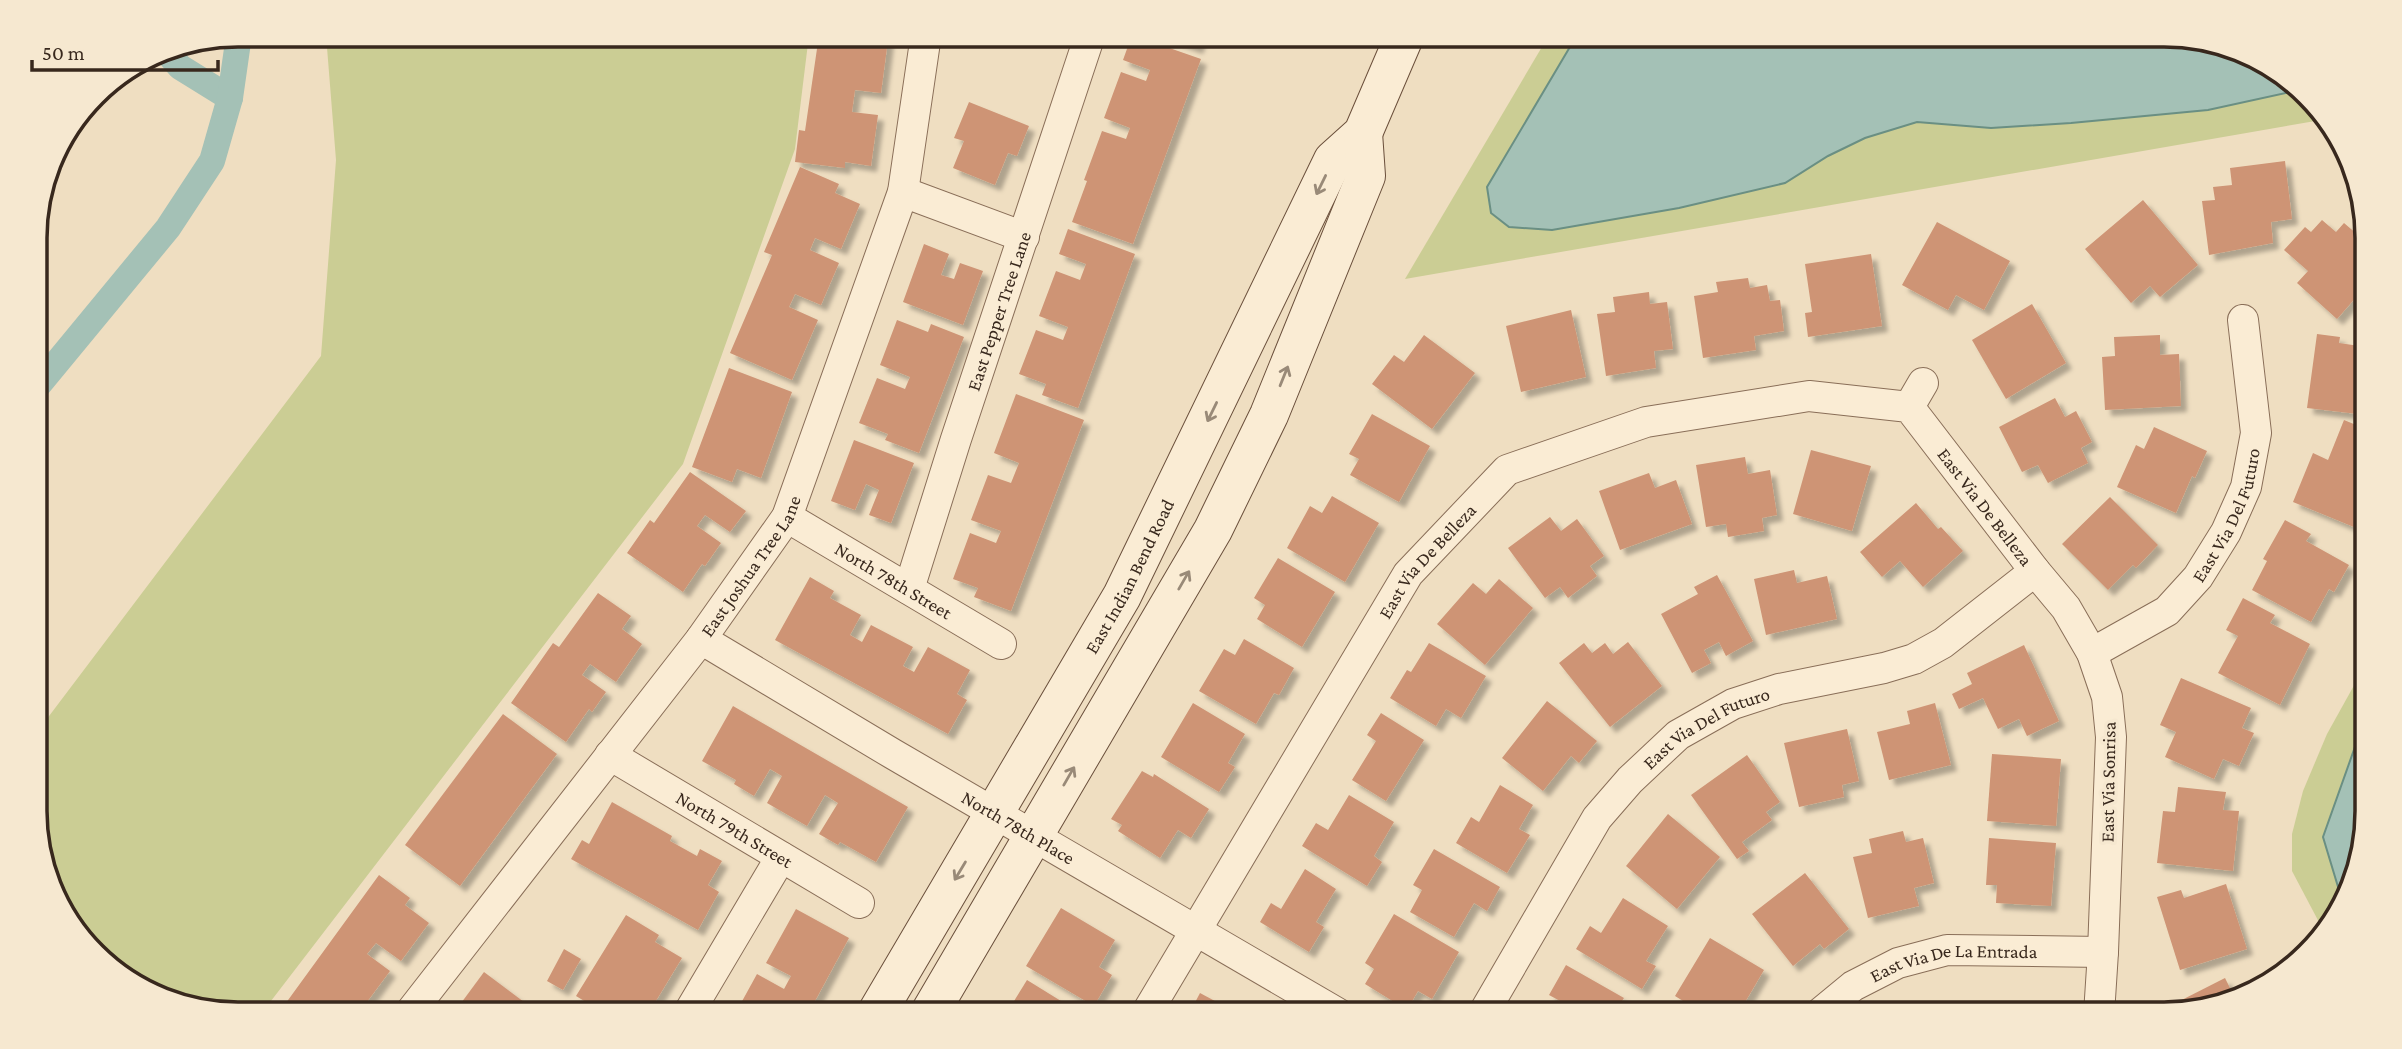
<svg xmlns="http://www.w3.org/2000/svg" width="2402" height="1049" font-family="'Crimson Pro',serif">
<defs>
<filter id="shadow"><feDropShadow dx="6" dy="6" stdDeviation="2" flood-color="#0004"/></filter>
</defs>
<rect width="100%" height="100%" fill="#efdec1"/>
<g fill="#cbcd94">
<polygon points="326,35 809,35 795,149 683,464 261,1014 238,1014 161,999 77,935 37,838 37,732 321,356 336,160"/>
<polygon points="1549,35 2164,35 2241,50 2325,114 2327,119 1405,279"/>
<polygon points="2367,662 2367,811 2352,888 2321,926 2292,871 2292,834 2303,791 2327,734"/>
</g>
<g fill="#a4c1b6" stroke="#6a8f83" stroke-width="2">
<polygon points="1577,35 2164,35 2241,50 2295,91 2208,110 2071,123 1991,128 1917,122 1865,138 1828,156 1785,183 1679,208 1552,230 1509,227 1491,213 1487,187"/>
<polygon points="2367,713 2367,811 2352,888 2342,900 2323,837"/>
</g>
<g fill="none" stroke-linecap="round" stroke-linejoin="round">
<g stroke="#a4c1b6" stroke-width="26">
<polyline points="165,50 180,67 230,98"/>
<polyline points="36,388 168,228 212,161 230,98 239,35"/>
</g>
</g>
<g fill="#ce9475" filter="url(#shadow)">
<polygon points="819,35 886,35 885,40 888,40 881,93 855,90 852,112 878,115 871,166 845,162 845,168 795,162 799,130 805,131"/>
<polygon points="1132,35 1201,59 1133,244 1072,222 1087,181 1084,180 1102,131 1126,139 1130,128 1104,118 1121,72 1146,81 1150,70 1123,60"/>
<polygon points="1161,35 1202,35 1197,48"/>
<polygon points="969,102 1029,126 1017,156 1008,153 995,185 953,168 964,141 954,138"/>
<polygon points="2285,161 2292,219 2271,222 2273,243 2209,255 2202,201 2215,200 2213,187 2232,185 2230,168"/>
<polygon points="800,167 839,184 835,193 860,204 841,249 815,238 810,250 839,263 821,305 795,294 789,307 818,320 792,380 730,353 772,255 764,252"/>
<polygon points="2143,200 2198,265 2160,297 2150,286 2131,303 2085,249"/>
<polygon points="2322,220 2336,232 2344,223 2365,241 2365,252 2363,255 2365,258 2365,287 2337,319 2297,283 2308,271 2284,250 2305,227 2311,232"/>
<polygon points="1937,222 2010,261 1984,310 1956,295 1948,310 1902,285"/>
<polygon points="1068,229 1135,254 1078,408 1042,395 1046,384 1019,374 1036,330 1063,340 1068,327 1039,316 1056,271 1080,280 1086,264 1059,254"/>
<polygon points="924,244 949,254 941,275 954,279 960,263 983,271 963,325 903,302"/>
<polygon points="1871,254 1882,326 1808,337 1805,313 1812,312 1805,264"/>
<polygon points="1748,278 1750,288 1767,285 1770,301 1780,300 1784,331 1754,336 1756,350 1703,358 1694,296 1718,292 1716,282"/>
<polygon points="1649,292 1650,304 1667,302 1673,349 1654,351 1656,368 1606,376 1597,314 1615,312 1613,297"/>
<polygon points="2032,304 2066,363 2006,399 1972,340"/>
<polygon points="1571,310 1586,377 1521,392 1506,326"/>
<polygon points="897,320 928,332 931,324 964,337 919,453 885,440 888,434 859,423 877,378 905,389 910,377 880,365"/>
<polygon points="2317,334 2340,337 2339,343 2366,347 2366,415 2307,408"/>
<polygon points="1424,335 1475,373 1432,429 1372,384 1394,355 1404,362"/>
<polygon points="2160,335 2160,355 2179,354 2181,406 2105,410 2102,357 2115,356 2114,337"/>
<polygon points="729,368 792,392 761,478 737,469 732,482 692,467"/>
<polygon points="1016,394 1084,420 1011,611 974,597 978,588 953,579 970,533 996,543 1001,531 971,520 988,475 1011,483 1019,463 994,453"/>
<polygon points="2055,398 2065,417 2076,411 2092,442 2081,448 2088,463 2048,483 2038,465 2022,472 1999,427"/>
<polygon points="1372,414 1430,446 1399,502 1350,475 1359,459 1349,454"/>
<polygon points="2344,420 2366,429 2366,532 2293,502 2313,453 2328,460"/>
<polygon points="2154,427 2207,451 2195,478 2192,476 2176,513 2117,487 2136,445 2144,449"/>
<polygon points="854,440 914,463 891,523 869,515 879,490 866,484 855,510 831,501"/>
<polygon points="1811,450 1871,466 1852,531 1793,514"/>
<polygon points="1745,457 1748,474 1770,470 1777,515 1762,518 1764,531 1728,537 1726,524 1706,527 1696,465"/>
<polygon points="690,472 746,511 730,532 705,515 697,526 721,543 705,566 702,564 683,592 627,553 650,520 654,523"/>
<polygon points="1649,473 1655,488 1676,480 1692,524 1620,550 1599,491"/>
<polygon points="1332,496 1379,523 1345,582 1287,548 1310,506 1322,513"/>
<polygon points="2110,497 2158,545 2136,568 2133,565 2108,590 2062,544"/>
<polygon points="1916,503 1938,529 1941,527 1963,551 1923,587 1900,561 1882,577 1860,552"/>
<polygon points="1550,517 1561,531 1577,519 1604,556 1590,566 1597,576 1568,598 1560,587 1545,598 1508,548"/>
<polygon points="2285,520 2311,534 2306,541 2349,565 2334,592 2329,589 2311,622 2252,590 2267,561 2263,559"/>
<polygon points="1278,558 1335,592 1302,647 1257,619 1265,605 1254,598"/>
<polygon points="1794,570 1797,583 1827,576 1837,619 1766,635 1754,579"/>
<polygon points="1717,575 1753,641 1726,656 1719,642 1704,650 1711,663 1692,673 1661,614 1698,594 1694,587"/>
<polygon points="810,577 834,591 830,598 861,615 850,635 862,642 871,625 913,647 903,666 914,672 928,647 970,670 957,694 967,700 948,734 775,640"/>
<polygon points="1499,579 1533,608 1485,665 1437,624 1473,583 1486,594"/>
<polygon points="598,593 631,616 622,629 642,644 616,682 590,664 582,675 606,692 592,712 589,709 566,742 511,703 553,643 559,647"/>
<polygon points="2243,598 2275,615 2270,623 2310,644 2280,705 2218,673 2238,636 2226,630"/>
<polygon points="1244,639 1294,668 1279,695 1274,693 1256,724 1199,691 1224,649 1235,655"/>
<polygon points="1628,642 1662,686 1610,727 1559,663 1584,643 1592,653 1605,643 1613,654"/>
<polygon points="1429,643 1486,676 1461,718 1446,709 1436,726 1390,698 1407,670 1411,672"/>
<polygon points="2024,645 2059,721 2027,736 2019,719 1998,729 1983,698 1959,709 1952,694 1972,684 1967,673"/>
<polygon points="2181,678 2251,708 2242,728 2254,733 2239,766 2223,759 2214,779 2165,757 2176,732 2160,725"/>
<polygon points="1547,701 1597,741 1579,763 1571,756 1543,791 1502,758"/>
<polygon points="1193,703 1245,734 1228,763 1235,767 1219,792 1161,757"/>
<polygon points="1935,703 1951,765 1889,780 1877,732 1910,724 1907,711"/>
<polygon points="733,706 908,807 876,862 840,842 838,845 819,834 838,803 825,795 807,826 767,803 782,776 770,769 754,796 734,784 736,780 702,761"/>
<polygon points="1381,713 1424,740 1386,801 1352,780 1376,741 1367,735"/>
<polygon points="503,714 557,754 460,886 405,845"/>
<polygon points="1847,729 1859,781 1842,785 1844,797 1799,807 1784,743"/>
<polygon points="1992,754 2061,759 2056,826 1987,821"/>
<polygon points="1747,755 1780,802 1766,812 1772,820 1742,842 1749,851 1737,859 1691,795"/>
<polygon points="1142,771 1153,777 1154,774 1209,809 1191,838 1178,830 1160,858 1118,831 1122,825 1111,819"/>
<polygon points="1500,785 1533,805 1519,829 1530,835 1507,873 1456,843 1471,817 1479,822"/>
<polygon points="2178,787 2226,792 2223,810 2239,811 2233,871 2157,863 2163,811 2175,812"/>
<polygon points="1349,795 1394,822 1374,856 1382,862 1367,886 1302,846 1316,823 1328,830"/>
<polygon points="612,802 672,836 670,841 697,856 700,849 722,861 708,885 719,892 698,930 571,859 582,840 589,844"/>
<polygon points="1668,814 1720,857 1677,909 1626,866"/>
<polygon points="1903,831 1906,842 1923,838 1934,883 1914,888 1919,906 1868,918 1853,857 1872,853 1869,839"/>
<polygon points="1989,838 2056,843 2051,906 1996,903 1997,885 1986,885"/>
<polygon points="1434,849 1500,887 1487,911 1474,903 1454,937 1410,912 1422,890 1413,885"/>
<polygon points="1305,869 1336,889 1316,922 1324,927 1309,952 1260,922 1271,903 1281,909"/>
<polygon points="1805,873 1849,929 1824,949 1820,944 1793,966 1752,914"/>
<polygon points="379,875 410,898 405,905 429,923 401,961 376,943 367,954 390,971 358,1014 293,1014 283,1007"/>
<polygon points="2226,884 2247,949 2180,970 2157,897 2181,890 2184,898"/>
<polygon points="1623,898 1668,926 1646,961 1656,966 1642,989 1576,949 1590,926 1601,933"/>
<polygon points="1061,908 1115,940 1099,967 1112,975 1094,1006 1026,966"/>
<polygon points="796,909 849,938 808,1014 735,1014 757,974 784,989 791,976 766,963"/>
<polygon points="1394,914 1459,952 1432,999 1418,991 1407,1010 1365,984 1374,969 1365,963"/>
<polygon points="626,915 659,935 655,942 682,958 648,1014 618,1014 614,1011 613,1014 606,1014 576,996"/>
<polygon points="1710,938 1764,970 1744,1004 1755,1011 1754,1014 1704,1014 1675,996"/>
<polygon points="564,949 581,959 563,990 547,981"/>
<polygon points="1566,965 1624,998 1622,1001 1631,1006 1626,1014 1555,1014 1562,1002 1549,995"/>
<polygon points="484,972 540,1014 453,1014"/>
<polygon points="2225,978 2233,994 2177,1014 2159,1014 2158,1012"/>
<polygon points="1027,980 1082,1014 1006,1014"/>
<polygon points="1200,993 1239,1014 1189,1014"/>
<polygon points="1925,1001 1979,1004 1978,1014 1924,1014"/>
<polygon points="2030,1001 2059,1003 2058,1014 2030,1014"/>
</g>
<g fill="none" stroke-linecap="round" stroke-linejoin="round">
<g stroke="#896e58" stroke-width="32">
<g id="minor">
<polyline points="903,192 1024,237"/>
<polyline points="1909,407 1923,383"/>
<path id="s1" d="M 787,517 L 1001,644"/>
<path id="s2" d="M 909,589 L 956,439 L 1090,35"/>
<path id="s3" d="M 701,639 L 893,754 L 1339,1014"/>
<path id="s4" d="M 2092,653 L 2167,611 L 2198,577 L 2226,532 L 2246,487 L 2256,433 L 2243,320"/>
<path id="s5" d="M 610,755 L 859,903"/>
<path id="s6" d="M 409,1014 L 701,639 L 787,517 L 903,192 L 926,35"/>
<polyline points="688,1014 781,857"/>
<path id="s7" d="M 1146,1014 L 1408,574 L 1507,470 L 1646,422 L 1809,396 L 1909,407 L 2035,571 L 2066,608 L 2092,653 L 2107,697 L 2111,737 L 2103,952 L 2099,1014"/>
<path id="s8" d="M 1483,1014 L 1597,818 L 1630,780 L 1678,735 L 1733,704 L 1779,689 L 1884,668 L 1914,659 L 1943,643 L 2035,571"/>
<path id="s9" d="M 1819,1014 L 1853,986 L 1898,963 L 1947,950 L 2103,952"/>
</g>
</g>
<g stroke="#6a4f3b" stroke-width="40">
<g id="secondary">
<path id="s10" d="M 876,1014 L 1122,596 L 1333,160 L 1363,133 L 1405,35"/>
<polyline points="929,1014 1213,530 1269,415 1366,176 1363,133"/>
</g>
</g>
<use href="#minor" stroke="#faecd4" stroke-width="30"/>
<use href="#secondary" stroke="#faecd4" stroke-width="38"/>
</g>
<defs><path id="oneway-shaft" d="M-6 0H5M1.5-3L5.5 0L1.5 3" fill="none" stroke-width="1.6" stroke-linecap="round" stroke-linejoin="round" transform="scale(1.75)"/></defs>
<g stroke="#998a78">
<use href="#oneway-shaft" transform="translate(1321 185) rotate(116)"/>
<use href="#oneway-shaft" transform="translate(1284 376) rotate(-68)"/>
<use href="#oneway-shaft" transform="translate(1212 412) rotate(116)"/>
<use href="#oneway-shaft" transform="translate(1184 580) rotate(-60)"/>
<use href="#oneway-shaft" transform="translate(1069 776) rotate(-60)"/>
<use href="#oneway-shaft" transform="translate(960 871) rotate(121)"/>
</g>
<g text-anchor="middle" dominant-baseline="central" stroke-width="7" stroke-linejoin="round" paint-order="stroke">
<g font-size="19" fill="#38281d" stroke="#f6e8d0">
<text stroke="none"><textPath href="#s2" startOffset="292">East Pepper Tree Lane</textPath></text>
<text stroke="none"><textPath href="#s7" startOffset="1194">East Via De Belleza</textPath></text>
<text stroke="none"><textPath href="#s4" startOffset="201">East Via Del Futuro</textPath></text>
<text stroke="none"><textPath href="#s7" startOffset="534">East Via De Belleza</textPath></text>
<text stroke="none"><textPath href="#s6" startOffset="564">East Joshua Tree Lane</textPath></text>
<text stroke="none"><textPath href="#s10" startOffset="506">East Indian Bend Road</textPath></text>
<text stroke="none"><textPath href="#s1" startOffset="124">North 78th Street</textPath></text>
<text stroke="none"><textPath href="#s8" startOffset="371">East Via Del Futuro</textPath></text>
<text transform="translate(2108 782) rotate(-89)">East Via Sonrisa</text>
<text stroke="none"><textPath href="#s3" startOffset="369">North 78th Place</textPath></text>
<text stroke="none"><textPath href="#s5" startOffset="145">North 79th Street</textPath></text>
<text stroke="none"><textPath href="#s9" startOffset="150">East Via De La Entrada</textPath></text>
</g>
</g>
<path d="M0 0H2402V1049H0ZM238 47H2164A191 191 0 0 1 2355 238V811A191 191 0 0 1 2164 1002H238A191 191 0 0 1 47 811V238A191 191 0 0 1 238 47Z" fill="#f6e8d0" fill-rule="evenodd"/>
<path fill="none" stroke="#38281d" stroke-width="3.5" d="M238 47H2164A191 191 0 0 1 2355 238V811A191 191 0 0 1 2164 1002H238A191 191 0 0 1 47 811V238A191 191 0 0 1 238 47Z"/>
<path d="M32 60v10h186v-10" fill="none" stroke="#38281d" stroke-width="3.5"/>
<text x="42" y="60" font-size="21" fill="#38281d" stroke="#f6e8d0" stroke-width="5" paint-order="stroke">50 m</text>
</svg>
